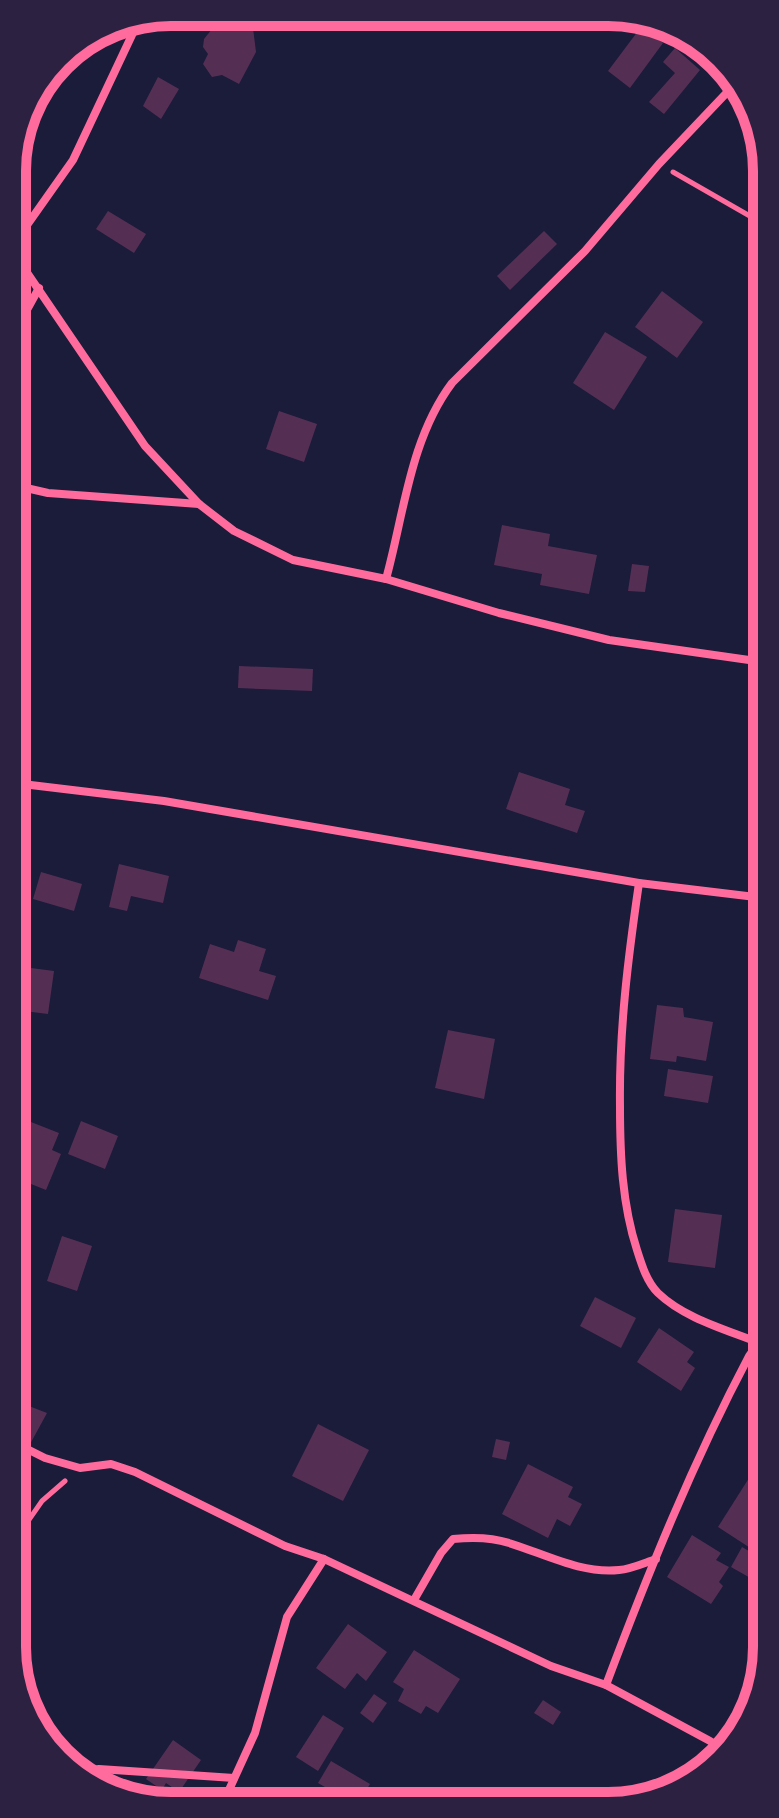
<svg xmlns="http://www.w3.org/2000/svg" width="779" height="1818" font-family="'Nunito Sans',sans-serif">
<rect width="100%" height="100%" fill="#1b1b3a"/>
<g fill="#542f53">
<polygon points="241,15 252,20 256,52 239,84 222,75 212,77 203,64 208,54 203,47 204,39 212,29 222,22"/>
<polygon points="641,27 663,43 630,88 608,71"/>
<polygon points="675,48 700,70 664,114 649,102 675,73 663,62"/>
<polygon points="158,77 179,89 161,119 143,106"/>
<polygon points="108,211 146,234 134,253 96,229"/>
<polygon points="544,231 557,244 510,290 497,276"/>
<polygon points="662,291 703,322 677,358 635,327"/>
<polygon points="605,332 647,357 614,410 573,383"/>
<polygon points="279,411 317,424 304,462 266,449"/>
<polygon points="502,525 550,534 548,546 597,555 589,594 540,585 542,574 494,565"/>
<polygon points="632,564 649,566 645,592 628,591"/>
<polygon points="239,666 313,669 312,691 238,688"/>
<polygon points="519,772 570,789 565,805 585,811 577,833 506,809"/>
<polygon points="119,864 169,876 163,903 131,896 127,911 109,907"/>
<polygon points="41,872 82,884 74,911 33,899"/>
<polygon points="238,940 266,949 259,971 276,976 268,1000 199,978 210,944 234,952"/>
<polygon points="31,968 54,971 48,1014 24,1011"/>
<polygon points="657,1005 683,1008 684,1017 713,1022 706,1061 677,1056 676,1062 650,1059"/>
<polygon points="448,1030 495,1039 484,1099 435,1088"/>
<polygon points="668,1069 713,1076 708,1103 664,1096"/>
<polygon points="15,1077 27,1081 16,1114 15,1114"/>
<polygon points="81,1121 118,1136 105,1169 68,1154"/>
<polygon points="31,1122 59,1133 52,1150 61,1154 46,1190 16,1178 16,1144 22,1147"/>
<polygon points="675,1209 722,1215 715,1268 668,1262"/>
<polygon points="62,1236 92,1246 77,1291 47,1281"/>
<polygon points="595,1297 636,1318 621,1348 580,1326"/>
<polygon points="659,1328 694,1352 687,1362 695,1368 681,1391 637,1362"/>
<polygon points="16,1401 47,1413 17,1468"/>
<polygon points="318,1424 369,1450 343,1501 292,1476"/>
<polygon points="496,1439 510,1442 506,1460 492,1457"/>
<polygon points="528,1464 573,1487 568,1497 582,1504 570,1526 557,1519 548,1538 502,1514"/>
<polygon points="756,1467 766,1473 766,1546 761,1555 718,1527"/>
<polygon points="692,1535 721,1553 716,1560 729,1567 719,1582 723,1586 711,1604 667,1577"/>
<polygon points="742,1547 766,1561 766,1587 731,1567"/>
<polygon points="348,1624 387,1652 366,1681 357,1673 345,1689 316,1668"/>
<polygon points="414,1650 460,1679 438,1713 426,1706 421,1714 398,1701 404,1689 393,1682"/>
<polygon points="374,1694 387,1703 373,1723 360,1713"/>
<polygon points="543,1700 561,1712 553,1725 534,1713"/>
<polygon points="323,1715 344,1728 318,1771 296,1757"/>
<polygon points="173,1740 201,1760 179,1792 166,1783 162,1790 146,1779"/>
<polygon points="331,1761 370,1784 359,1802 351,1802 318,1783"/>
</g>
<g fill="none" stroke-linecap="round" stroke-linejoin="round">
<g stroke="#ff6b9d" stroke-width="5">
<polyline points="673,172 762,223"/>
<polyline points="17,1537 42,1501 65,1481"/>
</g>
<g stroke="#ff6b9d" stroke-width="8">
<polyline points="13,245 73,160 140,18"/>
<polyline points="13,252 145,446 199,504 234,531 293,560 386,579 499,613 609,640 763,662"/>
<polyline points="13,335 39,288"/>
<polyline points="13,485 48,493 199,504"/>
<path d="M 386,579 C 404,514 410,439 452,383 L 585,251 L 659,164 L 735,84"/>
<polyline points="14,783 164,801 639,883 764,898"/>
<path d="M 639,883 C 628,958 619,1030 620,1106 C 620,1155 622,1204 637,1250 C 642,1266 647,1282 658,1293 C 685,1319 728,1330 762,1344"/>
<polyline points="17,1444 45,1458 80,1468 111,1464 135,1472 285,1546 324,1559 551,1666 606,1685 710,1741 726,1752"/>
<path d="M 414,1600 L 441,1553 L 453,1539 C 472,1537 491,1537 509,1543 C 545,1554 581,1574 619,1570 C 631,1569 644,1563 656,1559"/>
<path d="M 606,1685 C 648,1573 693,1462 749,1356 L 754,1349 L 764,1344"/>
<polyline points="81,1773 99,1769 234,1778"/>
<polyline points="223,1803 255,1733 287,1617 324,1559"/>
</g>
</g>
<path d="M0 0H779V1818H0ZM171 26H608A145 145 0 0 1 753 171V1647A145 145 0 0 1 608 1792H171A145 145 0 0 1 26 1647V171A145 145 0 0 1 171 26Z" fill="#2d2142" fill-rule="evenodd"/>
<path fill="none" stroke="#ff6b9d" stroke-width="10" d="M171 26H608A145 145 0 0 1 753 171V1647A145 145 0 0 1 608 1792H171A145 145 0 0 1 26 1647V171A145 145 0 0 1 171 26Z"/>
</svg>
